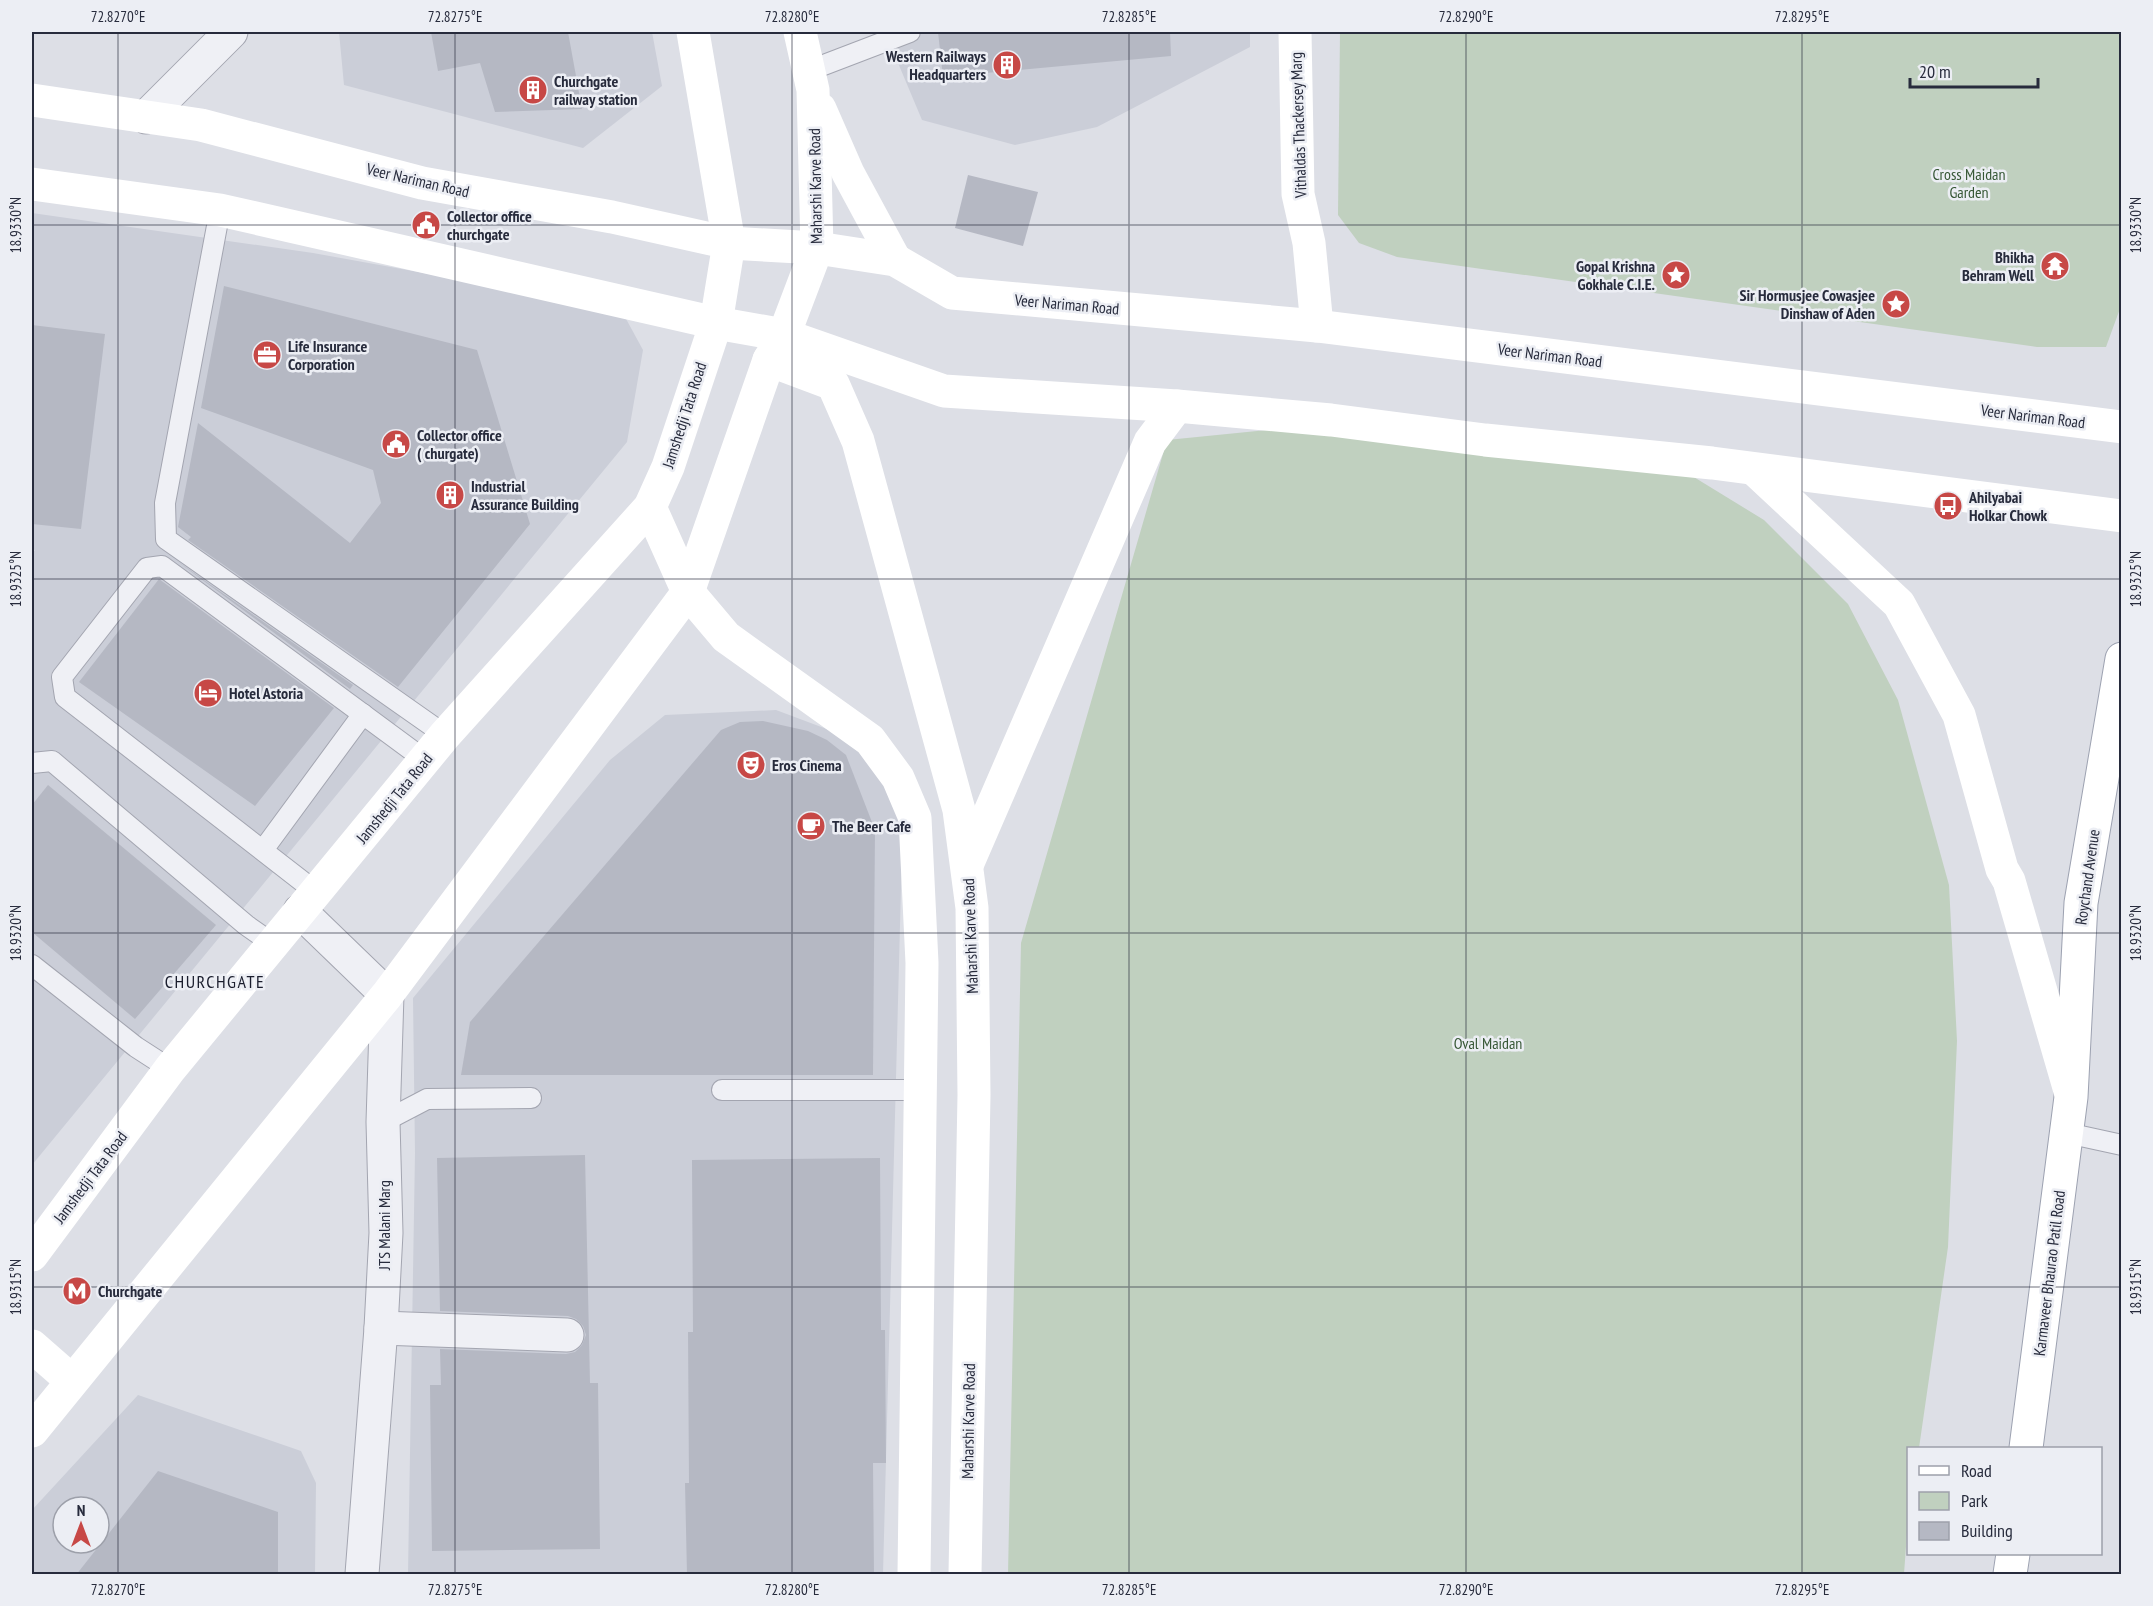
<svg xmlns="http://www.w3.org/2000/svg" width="2153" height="1606" font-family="'PT Sans Narrow',sans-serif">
<rect width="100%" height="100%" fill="#dddfe6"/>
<g fill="#cbced8" fill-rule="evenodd">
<polygon points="339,32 652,32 662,86 583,148 344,85"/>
<polygon points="885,32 1250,32 1250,47 1097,127 1015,145 922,120"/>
<polygon points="32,213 313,253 579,301 625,317 643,350 627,442 32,1165 32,554 35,550 32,549"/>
<polygon points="776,710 856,740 903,811 883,1574 408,1574 415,1153 413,998 610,760 665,715"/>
<path d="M 138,1395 L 301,1451 L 316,1483 L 315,1574 L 32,1574 L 32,1510 ZM 63,1507 L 99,1507 L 99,1543 L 63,1543 Z"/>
</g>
<g fill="#c0d0bf">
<polygon points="1340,32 2121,32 2122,303 2106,347 2037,347 1397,257 1359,243 1338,215"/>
<polygon points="1318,425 1684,471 1764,520 1848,604 1898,700 1949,885 1957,1041 1948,1247 1919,1448 1908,1448 1908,1519 1904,1574 1008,1574 1021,943 1167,440"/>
</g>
<g fill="#b5b8c3">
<polygon points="431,32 568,32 582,109 495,112 480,63 438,71"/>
<polygon points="938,32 1170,32 1171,56 943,77"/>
<polygon points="968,175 1038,192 1023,246 955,228"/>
<polygon points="224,286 477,350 530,524 398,687 188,540 191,537 178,527 198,423 350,543 381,503 373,470 201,408"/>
<polygon points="32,325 105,334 81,529 32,524"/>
<polygon points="174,559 353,685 350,689"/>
<polygon points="159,579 334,708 255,806 79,682"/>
<polygon points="763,721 808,731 827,740 846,755 875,830 873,1075 461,1075 470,1022 721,730 740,722"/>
<polygon points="48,785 216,925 135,1019 32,932 32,805"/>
<polygon points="585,1155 590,1383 598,1383 600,1549 432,1551 430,1385 441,1385 440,1349 566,1354 575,1352 582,1345 586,1335 583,1326 576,1319 568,1316 440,1311 437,1158"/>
<polygon points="880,1158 881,1330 885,1330 886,1463 873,1463 874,1575 687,1575 685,1483 689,1483 688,1332 693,1332 692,1160"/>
<polygon points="158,1471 278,1512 278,1575 76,1575"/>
</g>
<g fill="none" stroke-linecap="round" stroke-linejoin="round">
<g stroke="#a3a5b0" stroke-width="22">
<g id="lane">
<polyline points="808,71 910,32"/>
<polyline points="220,210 165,503 166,539 445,735"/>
<polyline points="32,763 52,761 246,925 273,944"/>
<polyline points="263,850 363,714"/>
<polyline points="316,892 65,697 62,677 147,568 162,566 425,760"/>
<polyline points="32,965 136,1047 170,1069"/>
<polyline points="722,1090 921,1090"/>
<polyline points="383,1122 427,1099 531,1098"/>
<polyline points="2067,1133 2122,1145"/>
</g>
</g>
<g stroke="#a3a5b0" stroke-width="35">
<g id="street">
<polyline points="146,117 231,32"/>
<polyline points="300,911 387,995 383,1122 386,1233 381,1328 362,1574"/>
<polyline points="381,1328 567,1335"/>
</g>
</g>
<g stroke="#9da2b1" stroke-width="35">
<g id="primary">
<polyline points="2026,1448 2071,1097 2081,903 2122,659"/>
<polyline points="2010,1574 2013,1554"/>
</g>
</g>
<use href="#lane" stroke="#eff0f5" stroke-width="20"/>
<use href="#street" stroke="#eff0f5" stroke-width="33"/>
<g stroke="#fff" stroke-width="33">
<polyline points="1295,32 1298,194 1309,243 1317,326"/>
<polyline points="32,100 201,125 422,183 612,217 729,243 817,248 895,260 952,293 1317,326 2122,427"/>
<polyline points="820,109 848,173 895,260"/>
<polyline points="32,184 220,210 716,323 784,335 944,391 1177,406 1331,420 1485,440 1712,463 2122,516"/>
<polyline points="769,360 833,384 858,441 959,810 972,908 974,1095 965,1574"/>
<polyline points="1755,470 1899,604 1959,715 2002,869 2009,881 2070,1091"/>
<polyline points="650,507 688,592 726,637 870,740 898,778 915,818 922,963 914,1574"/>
<polyline points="967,865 1150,442 1177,406"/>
<polyline points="32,1255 170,1069 445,735 650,507 668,467 716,323 729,243 693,32"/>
<polyline points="32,1346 72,1381"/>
<polyline points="32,1431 387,995 688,592 769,360 784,335 817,248 813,90 800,32"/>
</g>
<use href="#primary" stroke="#fff" stroke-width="33"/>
</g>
<path fill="none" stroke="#272b3c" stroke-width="1.5" stroke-opacity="0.45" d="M 118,32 L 118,1574M 455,32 L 455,1574M 792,32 L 792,1574M 1129,32 L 1129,1574M 1466,32 L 1466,1574M 1802,32 L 1802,1574M 32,225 L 2122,225M 32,579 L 2122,579M 32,933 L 2122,933M 32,1287 L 2122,1287"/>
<defs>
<g id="building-disc" transform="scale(1.5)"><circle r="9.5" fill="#c74846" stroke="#eceef4"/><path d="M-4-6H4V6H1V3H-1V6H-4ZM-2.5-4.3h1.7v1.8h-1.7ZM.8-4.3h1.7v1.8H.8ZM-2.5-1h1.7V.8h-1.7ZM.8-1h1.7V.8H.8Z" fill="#fff"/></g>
<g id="civic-disc" transform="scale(1.5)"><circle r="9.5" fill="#c74846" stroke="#eceef4"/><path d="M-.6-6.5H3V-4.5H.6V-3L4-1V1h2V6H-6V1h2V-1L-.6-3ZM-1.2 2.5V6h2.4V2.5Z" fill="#fff"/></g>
<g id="temple-disc" transform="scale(1.5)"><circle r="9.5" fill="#c74846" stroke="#eceef4"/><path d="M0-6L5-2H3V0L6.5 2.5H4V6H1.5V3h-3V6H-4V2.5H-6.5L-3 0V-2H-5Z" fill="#fff"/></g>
<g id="sight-disc" transform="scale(1.5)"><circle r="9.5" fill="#c74846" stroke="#eceef4"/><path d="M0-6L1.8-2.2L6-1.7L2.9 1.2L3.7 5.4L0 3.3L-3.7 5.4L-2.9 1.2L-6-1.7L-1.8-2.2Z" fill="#fff"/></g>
<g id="office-disc" transform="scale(1.5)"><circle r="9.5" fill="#c74846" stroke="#eceef4"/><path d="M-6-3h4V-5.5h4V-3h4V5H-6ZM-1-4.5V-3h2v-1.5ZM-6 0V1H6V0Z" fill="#fff"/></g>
<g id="bus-disc" transform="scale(1.5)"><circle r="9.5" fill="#c74846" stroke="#eceef4"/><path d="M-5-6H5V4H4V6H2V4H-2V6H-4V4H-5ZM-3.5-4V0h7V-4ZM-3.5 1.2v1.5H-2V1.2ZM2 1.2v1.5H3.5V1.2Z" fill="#fff"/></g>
<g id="hotel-disc" transform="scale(1.5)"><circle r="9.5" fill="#c74846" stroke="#eceef4"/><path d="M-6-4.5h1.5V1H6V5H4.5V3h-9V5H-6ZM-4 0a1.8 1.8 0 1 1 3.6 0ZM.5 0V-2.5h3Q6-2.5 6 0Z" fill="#fff"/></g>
<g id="theatre-disc" transform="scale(1.5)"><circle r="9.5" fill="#c74846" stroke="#eceef4"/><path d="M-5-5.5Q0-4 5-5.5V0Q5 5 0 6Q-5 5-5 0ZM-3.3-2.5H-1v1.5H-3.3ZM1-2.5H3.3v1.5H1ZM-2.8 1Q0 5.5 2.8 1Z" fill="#fff"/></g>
<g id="cafe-disc" transform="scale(1.5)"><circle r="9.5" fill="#c74846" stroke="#eceef4"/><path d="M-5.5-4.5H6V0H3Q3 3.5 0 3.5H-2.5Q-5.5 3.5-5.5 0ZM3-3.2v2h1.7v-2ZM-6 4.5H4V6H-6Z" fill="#fff"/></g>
<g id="metro-disc" transform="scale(1.5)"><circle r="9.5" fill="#c74846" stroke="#eceef4"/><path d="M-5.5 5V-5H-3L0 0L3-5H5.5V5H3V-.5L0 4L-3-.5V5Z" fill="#fff"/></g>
</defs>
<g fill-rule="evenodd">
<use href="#building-disc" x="1007" y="65"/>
<use href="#building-disc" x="533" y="90"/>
<use href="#civic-disc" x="426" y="225"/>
<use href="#temple-disc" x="2055" y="266"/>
<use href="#sight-disc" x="1676" y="275"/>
<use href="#sight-disc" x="1896" y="304"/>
<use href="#office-disc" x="267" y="355"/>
<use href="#civic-disc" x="396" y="444"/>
<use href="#building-disc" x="450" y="495"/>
<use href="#bus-disc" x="1948" y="506"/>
<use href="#hotel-disc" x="208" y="693"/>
<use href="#theatre-disc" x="751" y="765"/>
<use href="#cafe-disc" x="811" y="826"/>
<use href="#metro-disc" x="77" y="1291"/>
</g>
<g text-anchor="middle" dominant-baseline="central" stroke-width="5" stroke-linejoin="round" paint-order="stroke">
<g font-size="16" font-weight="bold" fill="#272b3c" stroke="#eceef4" text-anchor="start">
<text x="986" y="56" text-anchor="end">Western Railways<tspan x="986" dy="18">Headquarters</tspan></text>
<text x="554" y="81">Churchgate<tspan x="554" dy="18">railway station</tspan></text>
<text x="447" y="216">Collector office<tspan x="447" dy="18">churchgate</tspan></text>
<text x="2034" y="257" text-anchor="end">Bhikha<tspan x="2034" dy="18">Behram Well</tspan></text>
<text x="1655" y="266" text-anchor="end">Gopal Krishna<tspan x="1655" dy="18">Gokhale C.I.E.</tspan></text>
<text x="1875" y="295" text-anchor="end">Sir Hormusjee Cowasjee<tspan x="1875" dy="18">Dinshaw of Aden</tspan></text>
<text x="288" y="346">Life Insurance<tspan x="288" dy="18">Corporation</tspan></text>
<text x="417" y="435">Collector office<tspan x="417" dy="18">( churgate)</tspan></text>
<text x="471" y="486">Industrial<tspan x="471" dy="18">Assurance Building</tspan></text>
<text x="1969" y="497">Ahilyabai<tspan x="1969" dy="18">Holkar Chowk</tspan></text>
<text x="229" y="693">Hotel Astoria</text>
<text x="772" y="765">Eros Cinema</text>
<text x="832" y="826">The Beer Cafe</text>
<text x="98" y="1291">Churchgate</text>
</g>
<g font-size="16" fill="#272b3c" stroke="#eceef4">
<text transform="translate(1298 125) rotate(-92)">Vithaldas Thackersey Marg</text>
<text transform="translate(418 180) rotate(13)">Veer Nariman Road</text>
<text transform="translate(815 186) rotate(-91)">Maharshi Karve Road</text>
<text transform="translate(1067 304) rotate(5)">Veer Nariman Road</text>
<text transform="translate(1550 355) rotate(7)">Veer Nariman Road</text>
<text transform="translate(684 415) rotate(-72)">Jamshedji Tata Road</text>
<text transform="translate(2033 416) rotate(7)">Veer Nariman Road</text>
<text transform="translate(394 798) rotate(-51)">Jamshedji Tata Road</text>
<text transform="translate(2087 877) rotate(-82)">Roychand Avenue</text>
<text transform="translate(970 936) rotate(-92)">Maharshi Karve Road</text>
<text transform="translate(90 1177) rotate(-53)">Jamshedji Tata Road</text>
<text transform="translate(384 1225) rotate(-90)">JTS Malani Marg</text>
<text transform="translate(2049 1273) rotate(-83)">Karmaveer Bhaurao Patil Road</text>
<text transform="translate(968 1421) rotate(-89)">Maharshi Karve Road</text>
</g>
<g font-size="16" fill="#365735" stroke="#eceef4">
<text x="1969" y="174">Cross Maidan<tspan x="1969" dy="18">Garden</tspan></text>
<text x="1488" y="1043">Oval Maidan</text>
</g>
<g font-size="18" letter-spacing="1.5" fill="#1a1d2d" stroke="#eceef4">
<text x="215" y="981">CHURCHGATE</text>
</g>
</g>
<rect width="2153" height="1606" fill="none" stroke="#eceef4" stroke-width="66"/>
<rect x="1907" y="1447" width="195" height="108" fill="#eceef4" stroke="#9da0aa" stroke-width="1.5"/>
<rect x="1919" y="1466" width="30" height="9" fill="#ffffff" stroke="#9da0aa" stroke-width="1.5"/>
<text x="1961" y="1477" font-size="18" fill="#272b3c">Road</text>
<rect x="1919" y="1492" width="30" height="18" fill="#c0d0bf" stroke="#9da0aa" stroke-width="1.5"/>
<text x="1961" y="1507" font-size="18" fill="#272b3c">Park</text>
<rect x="1919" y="1522" width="30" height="18" fill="#b5b8c3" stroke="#9da0aa" stroke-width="1.5"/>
<text x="1961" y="1537" font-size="18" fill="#272b3c">Building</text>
<g transform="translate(81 1525)"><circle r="28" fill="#eceef4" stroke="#9da0aa" stroke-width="1.5"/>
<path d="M0-4.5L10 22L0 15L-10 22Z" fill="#c74846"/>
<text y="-9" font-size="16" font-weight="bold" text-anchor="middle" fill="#272b3c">N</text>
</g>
<path d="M1910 78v9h128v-9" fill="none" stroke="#272b3c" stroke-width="3"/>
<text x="1919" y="78" font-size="18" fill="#272b3c" stroke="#eceef4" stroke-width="4.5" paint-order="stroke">20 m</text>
<rect x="33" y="33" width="2087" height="1540" fill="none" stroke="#272b3c" stroke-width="2"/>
<g font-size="15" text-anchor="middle" fill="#272b3c">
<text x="118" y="22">72.8270°E</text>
<text x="455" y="22">72.8275°E</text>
<text x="792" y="22">72.8280°E</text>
<text x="1129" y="22">72.8285°E</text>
<text x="1466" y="22">72.8290°E</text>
<text x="1802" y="22">72.8295°E</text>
<text transform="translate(16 225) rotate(-90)" y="5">18.9330°N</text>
<text transform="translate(2136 225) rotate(-90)" y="5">18.9330°N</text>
<text transform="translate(16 579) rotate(-90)" y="5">18.9325°N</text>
<text transform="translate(2136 579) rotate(-90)" y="5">18.9325°N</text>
<text transform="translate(16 933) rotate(-90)" y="5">18.9320°N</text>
<text transform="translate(2136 933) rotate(-90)" y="5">18.9320°N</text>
<text transform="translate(16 1287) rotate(-90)" y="5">18.9315°N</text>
<text transform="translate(2136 1287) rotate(-90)" y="5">18.9315°N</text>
<text x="118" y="1595">72.8270°E</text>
<text x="455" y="1595">72.8275°E</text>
<text x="792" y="1595">72.8280°E</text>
<text x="1129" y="1595">72.8285°E</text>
<text x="1466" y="1595">72.8290°E</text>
<text x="1802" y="1595">72.8295°E</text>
</g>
</svg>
